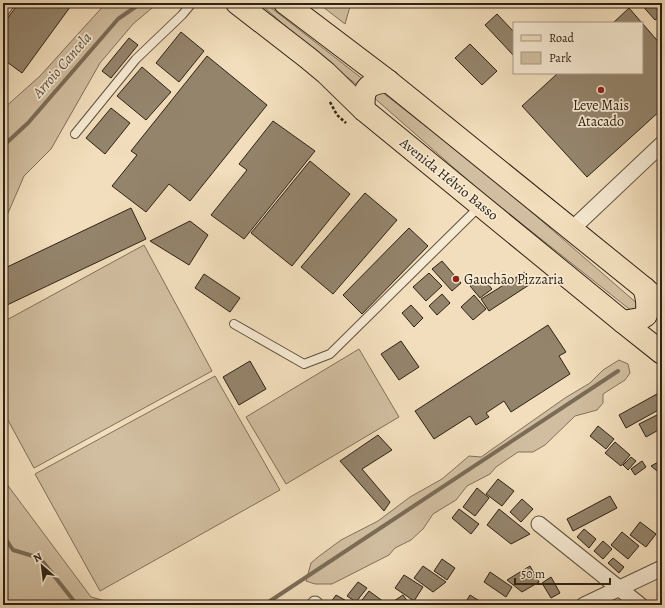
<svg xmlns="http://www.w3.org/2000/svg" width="665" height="608" font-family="Alegreya,serif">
<rect width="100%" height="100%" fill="#f2debc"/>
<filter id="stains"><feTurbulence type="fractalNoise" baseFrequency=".005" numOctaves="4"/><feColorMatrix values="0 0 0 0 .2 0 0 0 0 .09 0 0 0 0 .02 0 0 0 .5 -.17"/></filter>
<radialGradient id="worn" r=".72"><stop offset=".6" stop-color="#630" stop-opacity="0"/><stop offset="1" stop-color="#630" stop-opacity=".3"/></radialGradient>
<g fill="#d1bea0" stroke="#80705a">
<polygon points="106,3 158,3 133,24 100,63 51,149 24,176 5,220 3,232 3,109 40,76"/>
<polygon points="259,3 265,3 364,80 360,87 322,58"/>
<polygon points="319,3 351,3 345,24 318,3"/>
<polygon points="378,89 490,176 639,305 641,308 633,312 478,189 372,96"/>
<polygon points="144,245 212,371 34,468 3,411 3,322"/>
<polygon points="359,349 399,417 286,484 246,417"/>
<polygon points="619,360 628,364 630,373 625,380 603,394 603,403 597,410 575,416 545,445 533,452 518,452 496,467 490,474 467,486 456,500 433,514 423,529 411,540 395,548 389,555 332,584 315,584 306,581 311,563 318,557 341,540 378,521 410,497 442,479 469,456 481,457 565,398 590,383 603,370"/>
<polygon points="215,376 280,490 100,591 35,474"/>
<polygon points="3,479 91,597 113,603 114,605 14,605 3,595"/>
</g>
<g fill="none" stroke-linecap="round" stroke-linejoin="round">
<g stroke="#7b6c57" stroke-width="4">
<polyline points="3,146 28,123 118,19 141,3"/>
<polyline points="3,535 13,550 40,558 77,605"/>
<polyline points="264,605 618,371"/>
</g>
</g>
<g fill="#94846c" stroke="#2e2215">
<polygon points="19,3 73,3 22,73 3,59 3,24"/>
<polygon points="640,3 655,3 662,11 662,15 655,20"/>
<polygon points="629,8 642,23 613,23"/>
<polygon points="497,14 514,32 514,56 485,25"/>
<polygon points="642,23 662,46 662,109 587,177 522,106 558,73 642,73"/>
<polygon points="181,32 204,51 179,82 156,63"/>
<polygon points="129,38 138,45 111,78 102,71"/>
<polygon points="470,44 497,71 482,85 455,58"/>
<polygon points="207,56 267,105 190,201 169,184 146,212 112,186 137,155 131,151"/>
<polygon points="142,67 171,92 146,120 117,96"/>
<polygon points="111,108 130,123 105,154 86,138"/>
<polygon points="273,121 315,151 244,239 211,215 247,170 239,164"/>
<polygon points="310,161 350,194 292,266 251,233"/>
<polygon points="365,193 397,220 333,294 301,267"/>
<polygon points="131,208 146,239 5,306 3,302 3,269"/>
<polygon points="190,221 208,235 189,265 150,241"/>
<polygon points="409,228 428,246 362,314 343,295"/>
<polygon points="442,261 461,283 452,291 432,269"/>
<polygon points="525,272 532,283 489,311 481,299"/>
<polygon points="429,273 442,286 426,301 413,287"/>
<polygon points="204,274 240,298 230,312 195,288"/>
<polygon points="481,276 492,289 480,298 470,286"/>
<polygon points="442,294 450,303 437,315 429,306"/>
<polygon points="474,295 486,309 473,320 461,307"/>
<polygon points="411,305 423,318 414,327 402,313"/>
<polygon points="548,325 566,352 559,356 570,374 511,412 504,401 486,413 489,417 476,425 470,416 434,439 415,411"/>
<polygon points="401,341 419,367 399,380 381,354"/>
<polygon points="250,361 266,389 239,405 223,377"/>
<polygon points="657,394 662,403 662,408 626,428 619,415"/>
<polygon points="661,413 662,416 662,428 646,437 639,424"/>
<polygon points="598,426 614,439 606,449 590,436"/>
<polygon points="378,435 392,450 362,469 390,502 384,511 340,461"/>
<polygon points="615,442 630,455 621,466 605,453"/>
<polygon points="631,457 636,461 628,470 623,465"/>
<polygon points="662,460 662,475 651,466"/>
<polygon points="642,461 646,467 635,475 631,469"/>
<polygon points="498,479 514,491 502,506 486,494"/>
<polygon points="477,488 489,498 475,516 463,507"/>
<polygon points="610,496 617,508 573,531 567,519"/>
<polygon points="522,499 533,509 521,522 510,512"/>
<polygon points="459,509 479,524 471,534 452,518"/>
<polygon points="499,509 530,534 511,544 487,525"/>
<polygon points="640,522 656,534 646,547 630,535"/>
<polygon points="584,529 596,539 589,548 577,537"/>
<polygon points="622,532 639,546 628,559 611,545"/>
<polygon points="603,541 612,549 603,559 594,551"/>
<polygon points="613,558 624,567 619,573 608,563"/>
<polygon points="442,559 455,568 447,580 434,571"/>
<polygon points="423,566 446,582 433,592 414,578"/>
<polygon points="530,566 539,582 522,592 507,580"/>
<polygon points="490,572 512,587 506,597 484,582"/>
<polygon points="404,575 423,587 414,601 395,588"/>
<polygon points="551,577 560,593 551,598 542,583"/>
<polygon points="358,582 367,588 356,602 347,596"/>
<polygon points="369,591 384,602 382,605 359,604"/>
<polygon points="336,595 350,603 349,605 329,605"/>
<polygon points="403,595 410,605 392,605 391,603"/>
<polygon points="470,595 486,605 464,605"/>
</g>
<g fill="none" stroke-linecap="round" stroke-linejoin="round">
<g stroke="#5f513f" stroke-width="10">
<g id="service">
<polyline points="3,14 11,3"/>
<polyline points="75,134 136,59 182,15 192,3"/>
<polyline points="234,324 304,364 330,354 480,206"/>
</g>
</g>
<g stroke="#5f513f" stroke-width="17">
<g id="minor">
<polyline points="572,229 662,144"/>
<polyline points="539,524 640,605"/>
<polyline points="315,604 316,605"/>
<polyline points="584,605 662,568"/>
</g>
</g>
<g stroke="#2e2215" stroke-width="24">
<g id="primary">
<polyline points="237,3 308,58 326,73 364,110 623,322 662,353"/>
<polyline points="285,3 388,81 644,288 662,304"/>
<path d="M 364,110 C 362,87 368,84 388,81"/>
<path d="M 623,322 L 640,319 L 646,315 C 649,305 647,297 644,288"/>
</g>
</g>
<polyline stroke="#2e2215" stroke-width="2.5" stroke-dasharray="3 2" stroke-linecap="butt" points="330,102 337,115 346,123"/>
<use href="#service" stroke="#f7ead3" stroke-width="8"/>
<use href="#minor" stroke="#f7ead3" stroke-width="15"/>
<use href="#primary" stroke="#f2debc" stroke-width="22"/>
</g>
<g fill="#8f2418" stroke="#f7ead3" stroke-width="1.5">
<circle cx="601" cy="90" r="4"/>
<circle cx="456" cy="279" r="4"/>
</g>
<g text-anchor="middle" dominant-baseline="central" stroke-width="3.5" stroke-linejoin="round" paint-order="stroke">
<g font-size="14" fill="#2e2215" stroke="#f7ead3">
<text x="601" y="105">Leve Mais<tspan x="601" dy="16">Atacado</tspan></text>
<text x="464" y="279" text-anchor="start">Gauchão Pizzaria</text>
</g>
<g font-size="14" fill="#2e2215" stroke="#f7ead3">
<text transform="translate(449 179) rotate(39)">Avenida Hélvio Basso</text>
</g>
<g font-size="15" font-style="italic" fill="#5b4d3c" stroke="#f7ead3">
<text transform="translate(62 65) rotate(-49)">Arroio Cancela</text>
</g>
</g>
<rect width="665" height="608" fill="none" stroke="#f2debc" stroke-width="16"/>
<rect x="4" y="4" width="657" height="600" fill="none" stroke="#2e2215" stroke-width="2"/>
<rect x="8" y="8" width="649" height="592" fill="none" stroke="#2e2215"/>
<rect x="513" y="22" width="130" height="52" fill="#f7ead3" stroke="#a79a87"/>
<rect x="521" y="35" width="20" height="6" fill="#f2debc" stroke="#a79a87"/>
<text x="549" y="42" font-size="12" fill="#2e2215">Road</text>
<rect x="521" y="52" width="20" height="12" fill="#d1bea0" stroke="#a79a87"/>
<text x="549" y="62" font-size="12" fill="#2e2215">Park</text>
<g transform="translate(42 566) rotate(332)" stroke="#f7ead3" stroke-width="3" paint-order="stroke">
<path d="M0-3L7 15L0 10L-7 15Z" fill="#2e2215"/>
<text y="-6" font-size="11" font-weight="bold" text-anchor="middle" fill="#2e2215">N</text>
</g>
<path d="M515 578v6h95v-6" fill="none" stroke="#2e2215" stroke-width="2"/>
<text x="521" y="578" font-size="12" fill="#2e2215" stroke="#f7ead3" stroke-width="3" paint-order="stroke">50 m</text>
<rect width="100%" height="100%" filter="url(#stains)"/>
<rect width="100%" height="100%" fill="url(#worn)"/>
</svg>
